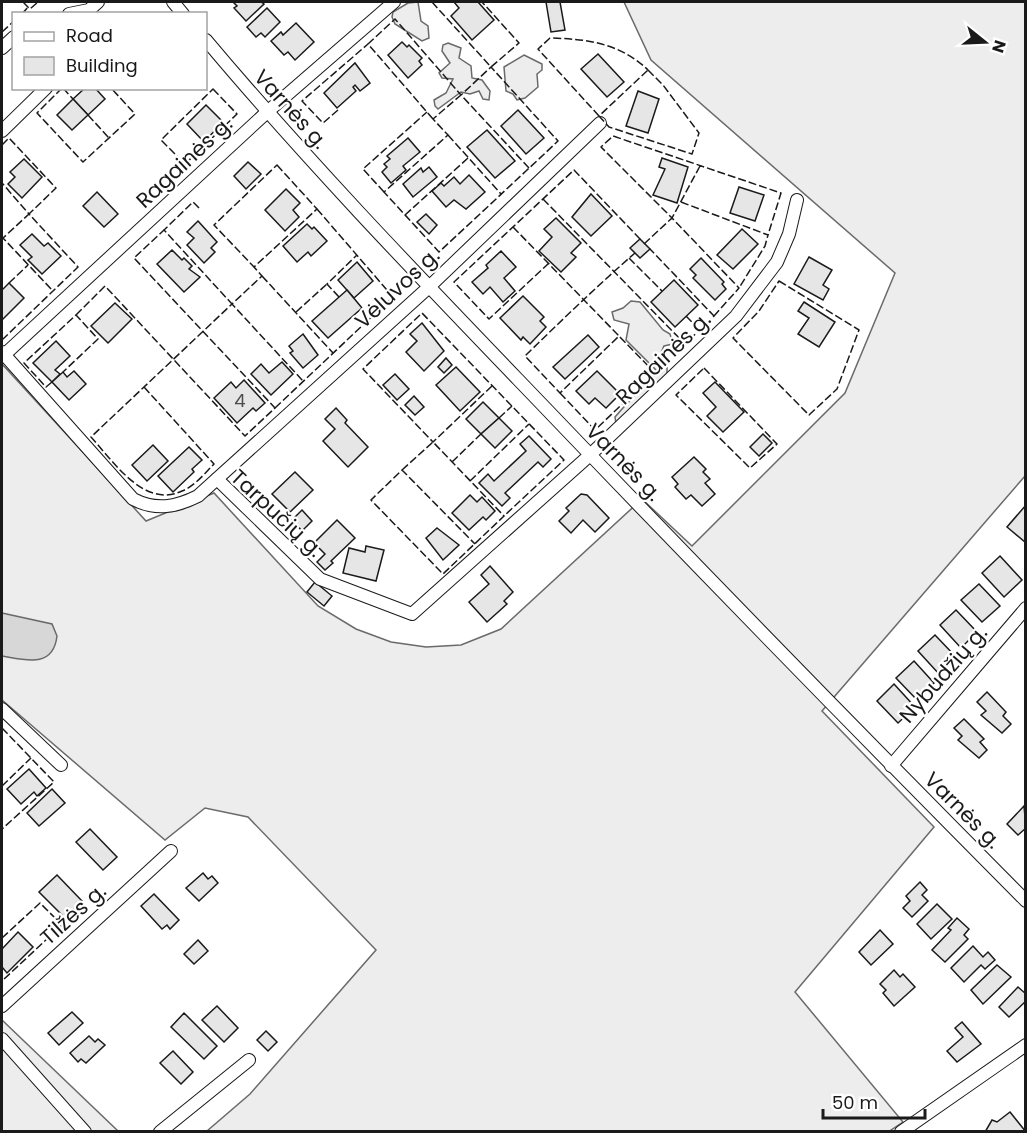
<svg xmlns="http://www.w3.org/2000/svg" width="1027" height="1133" font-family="Poppins,sans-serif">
<rect width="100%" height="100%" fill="#fff"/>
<g fill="#ededed" stroke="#6a6a6a" stroke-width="1.5">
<polygon points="418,2 421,21 428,26 429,38 422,41 395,24 392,17 393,12 408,3"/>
<polygon points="624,2 1025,2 1025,476 822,711 934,827 795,992 903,1122 888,1132 207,1131 250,1094 376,950 248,817 205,808 165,840 2,700 2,364 146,521 214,493 318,606 356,629 391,642 426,647 461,645 501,629 642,499 692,546 845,393 895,273 651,60"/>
<polygon points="448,43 461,48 459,58 471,66 472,78 482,80 490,91 489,100 483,99 479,91 470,94 461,92 438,109 435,106 434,100 446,93 453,79 442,78 439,73 450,63 442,51 443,45"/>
<polygon points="524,55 542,64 542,70 537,74 538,87 525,98 517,100 513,94 506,91 504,67"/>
<polygon points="631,301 640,302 663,330 670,334 673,344 664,346 661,353 667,366 667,375 616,424 615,417 622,409 658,372 626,340 629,324 614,320 612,312 623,308"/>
<polygon points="2,1020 118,1131 2,1131"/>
</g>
<path fill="#d7d7d7" stroke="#6a6a6a" stroke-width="1.5" d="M 2,613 L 52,624 L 57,636 C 53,669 25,660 2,656 Z"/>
<g fill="#e6e6e6" stroke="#1a1a1a" stroke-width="1.5">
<polygon points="233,2 261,2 264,4 246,21 234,8 237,6"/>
<polygon points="454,2 478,2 494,20 472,40 451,16 459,8"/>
<polygon points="546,2 560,2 565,30 551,32"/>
<polygon points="267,8 280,22 265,37 261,33 256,37 247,27"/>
<polygon points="296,23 314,42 295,60 288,52 284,55 271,41 281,32 283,35"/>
<polygon points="402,42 407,47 409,45 422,58 419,61 422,65 408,78 388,55"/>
<polygon points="598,54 624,82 607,97 581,69"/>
<polygon points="355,63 370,83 360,91 355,85 353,87 356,91 337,108 324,93"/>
<polygon points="85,88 95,88 105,99 88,115 73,99"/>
<polygon points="638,91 659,99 648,133 626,126"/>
<polygon points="73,99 88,115 72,130 57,115"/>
<polygon points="206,105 223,122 204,142 187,124"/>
<polygon points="518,110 544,138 526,154 501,126"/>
<polygon points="487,130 515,161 495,178 467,147"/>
<polygon points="408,138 420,152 403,166 406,170 391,183 382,172 387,167 384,164 390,159 387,156"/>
<polygon points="662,158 688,167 677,203 653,195 665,169 659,167"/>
<polygon points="24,159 42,177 22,198 8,184 15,177 10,172"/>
<polygon points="248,162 261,174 246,189 234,176"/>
<polygon points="429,167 437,177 413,197 403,184 421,168 423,172"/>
<polygon points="469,175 485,192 466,209 454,200 446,207 432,191 441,183 444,186 454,177 460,184"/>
<polygon points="739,187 764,195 755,221 730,213"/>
<polygon points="286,189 300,203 293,210 299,217 285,231 265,210"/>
<polygon points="97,192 118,214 104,227 83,206"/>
<polygon points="591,194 612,216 591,236 572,217"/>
<polygon points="426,214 437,225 429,234 417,222"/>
<polygon points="556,218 581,243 571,253 576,257 561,272 539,251 552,237 544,229"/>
<polygon points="198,221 217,242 211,248 215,252 204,263 187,245 194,238 187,232"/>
<polygon points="307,224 312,229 314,227 327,241 311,256 308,252 297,262 283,246"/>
<polygon points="742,229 758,244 733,269 717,255"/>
<polygon points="32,234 44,246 48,243 61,256 42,274 28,260 32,257 20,245"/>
<polygon points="640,239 650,249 640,258 630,248"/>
<polygon points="172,250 182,260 184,258 192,266 189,269 200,277 184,292 157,264"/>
<polygon points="501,251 516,267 504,278 515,291 503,302 490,287 483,294 472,282 488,268 486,265"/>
<polygon points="809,257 832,270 823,285 829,289 823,300 794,284"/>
<polygon points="701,258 724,282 722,284 726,289 715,300 693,278 696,275 690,269"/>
<polygon points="357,262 373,281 354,298 338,280"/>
<polygon points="674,280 698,305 675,327 651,302"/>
<polygon points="9,283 24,298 2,320 2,290"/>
<polygon points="347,290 362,308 328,338 312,321"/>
<polygon points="523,296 544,317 540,321 546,327 530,344 523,337 521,340 500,318"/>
<polygon points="804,302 835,322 819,347 798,334 809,318 798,311"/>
<polygon points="115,303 132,319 108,343 91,326"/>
<polygon points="422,323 444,351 424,371 406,352 417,341 410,334"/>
<polygon points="303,334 318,355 303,368 290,353 293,351 289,346"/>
<polygon points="588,335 599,347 565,379 553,367"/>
<polygon points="56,341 70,356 55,370 60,374 52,382 33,363"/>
<polygon points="446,358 452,365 444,373 438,367"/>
<polygon points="282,362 293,374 271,395 251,374 261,364 269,373"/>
<polygon points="456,367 480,392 460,411 436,385"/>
<polygon points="74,371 86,384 69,400 52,382 63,372 67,377"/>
<polygon points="597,371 620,394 606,408 595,398 589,404 576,391"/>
<polygon points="395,374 409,389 397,400 383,385"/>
<polygon points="244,380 265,403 256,411 253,408 237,423 214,398 231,382 236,388"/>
<polygon points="715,382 744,412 723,432 707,416 716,407 703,393"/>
<polygon points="414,396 424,407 415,415 405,405"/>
<polygon points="483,402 499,418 481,434 466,419"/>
<polygon points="336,408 347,420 345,423 368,447 348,467 323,441 335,429 325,419"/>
<polygon points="499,418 512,431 495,448 481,434"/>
<polygon points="763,434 772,443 759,456 750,447"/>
<polygon points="529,436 551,459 543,467 538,462 505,493 510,498 502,506 479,483 488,474 494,481 526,451 520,444"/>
<polygon points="153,445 168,461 147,481 132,465"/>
<polygon points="189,447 202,460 192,469 194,472 173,492 158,476"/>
<polygon points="694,457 706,469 703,472 710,479 705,483 715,494 702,506 691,495 686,499 675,487 678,484 672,477"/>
<polygon points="295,472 313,490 290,512 272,494"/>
<polygon points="581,494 587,495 609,518 595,532 583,520 571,533 559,521 569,511 566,508"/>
<polygon points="470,495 477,502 482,497 495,511 486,520 483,517 469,530 452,513"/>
<polygon points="1026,505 1026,542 1025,542 1007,527"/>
<polygon points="302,510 312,521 302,531 292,520"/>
<polygon points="337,520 355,538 331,561 333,563 325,570 317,562 325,554 314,543"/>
<polygon points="437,528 459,545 443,560 426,538"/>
<polygon points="366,546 384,550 376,581 343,573 349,548 365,552"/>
<polygon points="1000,556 1022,580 1004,597 982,573"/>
<polygon points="490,566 513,592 504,601 507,604 487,622 469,602 489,584 481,575"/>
<polygon points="315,582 332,596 324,606 307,592"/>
<polygon points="979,584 1000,606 982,622 961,600"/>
<polygon points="956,610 977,632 961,648 940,625"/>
<polygon points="935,635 956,657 939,674 918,651"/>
<polygon points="914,661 934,683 917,700 896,678"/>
<polygon points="894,684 915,707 898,723 877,701"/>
<polygon points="987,692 1006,712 1003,716 1011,724 1002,733 981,715 986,711 977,702"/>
<polygon points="964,719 984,739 980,742 987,750 979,758 958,740 962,736 954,728"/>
<polygon points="29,769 46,788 37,796 34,792 21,804 7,789"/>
<polygon points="52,789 65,803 39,826 27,813"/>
<polygon points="1024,806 1026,828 1018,835 1007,824"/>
<polygon points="90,829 117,857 103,870 76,842"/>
<polygon points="203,873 208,879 212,876 218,883 199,901 186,888"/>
<polygon points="57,875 82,901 65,918 39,892"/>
<polygon points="920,882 927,890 922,895 928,901 912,917 903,908 910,901 906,896"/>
<polygon points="154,894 179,920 170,929 167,925 162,929 141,906"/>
<polygon points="937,904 952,919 931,939 917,924"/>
<polygon points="957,918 969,929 964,935 968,939 945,962 932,950 951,930 948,928"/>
<polygon points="880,930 893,944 871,965 859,952"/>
<polygon points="18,932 33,947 7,973 2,967 2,949"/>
<polygon points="198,940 208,951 194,964 184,954"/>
<polygon points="973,946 983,957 988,952 995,960 985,969 981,965 964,982 951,968"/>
<polygon points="997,965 1011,977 983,1004 971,990"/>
<polygon points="894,970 900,977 903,974 915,987 894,1006 883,993 886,990 880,984"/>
<polygon points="1018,987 1026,994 1026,1001 1009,1017 999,1007"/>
<polygon points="217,1006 238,1028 224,1042 202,1020"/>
<polygon points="72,1012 83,1023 59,1045 48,1033"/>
<polygon points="184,1013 217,1046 204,1059 171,1027"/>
<polygon points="962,1022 981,1044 957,1062 947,1051 963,1037 955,1028"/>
<polygon points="266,1031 277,1042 268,1051 257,1040"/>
<polygon points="89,1036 95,1042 98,1039 105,1045 86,1063 81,1059 78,1062 70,1053"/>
<polygon points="173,1051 193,1072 181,1084 160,1063"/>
<polygon points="1010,1112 1026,1132 985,1132 992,1120 997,1122"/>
</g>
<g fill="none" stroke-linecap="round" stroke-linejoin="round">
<g stroke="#1a1a1a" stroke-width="14">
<g id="street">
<polyline points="173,2 183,14"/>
<polyline points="69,14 89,10 98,2"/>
<path d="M 206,40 C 316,171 436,294 554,417 C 710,580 867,741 1026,901"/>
<polyline points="2,48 14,37"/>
<polyline points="2,131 46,88"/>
<path d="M 2,352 L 133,499 C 156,511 176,507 198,496 L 429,287 L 600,123"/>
<polyline points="4,355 266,113 394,2"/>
<polyline points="217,479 320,579 412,614 590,455 736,316 777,262 789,234 797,200"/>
<polyline points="2,709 61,765"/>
<polyline points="891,766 1026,608"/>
<polyline points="2,1006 171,851"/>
<polyline points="2,1039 85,1132"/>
<polyline points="160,1132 249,1060"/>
<polyline points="901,1132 1026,1045"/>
</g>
</g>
<use href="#street" stroke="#fff" stroke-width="12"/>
<g stroke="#1a1a1a" stroke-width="1.5" stroke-dasharray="8 3" stroke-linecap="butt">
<polyline points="23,2 30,9 38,2"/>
<polyline points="432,2 491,67 519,43 482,2"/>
<polyline points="22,14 28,7"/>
<polyline points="143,14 145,14"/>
<polyline points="2,32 14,21"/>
<polygon points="648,70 663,85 699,133 692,154 609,127 599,116"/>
<polyline points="62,88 37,113 83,162 135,114 111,88"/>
<polyline points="63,88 73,99"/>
<polygon points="213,89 237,114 185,164 161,140"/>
<polyline points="338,110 323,123 302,101 368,44"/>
<polyline points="88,115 109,138"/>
<path d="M 599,116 L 538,49 L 550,38 C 587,39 620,43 648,70"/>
<path d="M 433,119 L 368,44 L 395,19 L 461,95 L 491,67 L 558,141 C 537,161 516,180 495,200 L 439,252 L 384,192 L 448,135 L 433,119 L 461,95 L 529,168"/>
<polyline points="448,135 501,194"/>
<polyline points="2,145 9,138 56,188 29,214 2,183"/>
<polygon points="277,165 317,209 254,267 214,225"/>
<polyline points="700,166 672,218 601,147 613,136 781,193 768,235"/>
<polyline points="384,192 363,169 427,112"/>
<polyline points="543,199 685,344 714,316 650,249"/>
<polyline points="681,202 768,235 765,246 739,288"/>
<polyline points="199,208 193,202 164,230 232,304 262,276 254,267"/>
<polyline points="317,209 393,297 364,324 354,315"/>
<polyline points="405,215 468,158"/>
<path d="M 513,227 L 619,336 L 560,393 L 525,356 C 561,321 597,286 635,253"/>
<polyline points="644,244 672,218 739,288 714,316"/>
<polyline points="629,258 662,291"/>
<polyline points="549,263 489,319 454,282 574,170 640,239"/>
<polyline points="262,276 333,353"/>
<polygon points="779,281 859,330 837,389 809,415 733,338 759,311"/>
<polyline points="9,283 28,265"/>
<polyline points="339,297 327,284 357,255"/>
<polyline points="296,312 327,284"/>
<polyline points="76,315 105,286 245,436 275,408 134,258 164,230"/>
<polyline points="686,316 700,330"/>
<polyline points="2,338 3,339 78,267 29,214 3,238 53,291"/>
<polygon points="704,368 777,444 750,468 676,395"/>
<polyline points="52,382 46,387 24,363 76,315 98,339 63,372"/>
<polyline points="492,386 433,442 363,369 422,313 564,460 504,516"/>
<path d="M 144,387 L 214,464 C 205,473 195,486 182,491 C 144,509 113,461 91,437 L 232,304 L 303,381"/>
<polyline points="560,393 595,430 655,373 619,336"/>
<polyline points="275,408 364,324"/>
<polyline points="499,418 512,406"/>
<polyline points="452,462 481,434"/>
<polyline points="402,470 433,442 504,516 443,574 371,500 402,470 475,544"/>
<polyline points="470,481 529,424"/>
<polyline points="2,728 54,782 2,829"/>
<polyline points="2,786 31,758"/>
<polyline points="2,938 40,903 62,925 2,981"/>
</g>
</g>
<g text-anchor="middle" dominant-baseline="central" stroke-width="4.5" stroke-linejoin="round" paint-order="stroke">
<g font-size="18" fill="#4d4d4d">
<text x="240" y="400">4</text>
</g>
<g font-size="21" fill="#1a1a1a" stroke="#fff">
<text transform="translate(291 109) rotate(48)">Varnės g.</text>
<text transform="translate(184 162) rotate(-43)">Ragainės g.</text>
<text transform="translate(397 288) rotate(-43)">Vėluvos g.</text>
<text transform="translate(663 358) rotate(-44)">Ragainės g.</text>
<text transform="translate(624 462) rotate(46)">Varnės g.</text>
<text transform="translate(277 513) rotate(43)">Tarpučių g.</text>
<text transform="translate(943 674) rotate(-49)">Nybudžių g.</text>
<text transform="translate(963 810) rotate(45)">Varnės g.</text>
<text transform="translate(73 914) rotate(-42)">Tilžės g.</text>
</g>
</g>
<rect width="1027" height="1133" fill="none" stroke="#1a1a1a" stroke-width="6"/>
<rect x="12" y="12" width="195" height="78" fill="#ffffff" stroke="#a3a3a3" stroke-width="1.5"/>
<rect x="24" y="32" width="30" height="9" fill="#ffffff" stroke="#a3a3a3" stroke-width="1.5"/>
<text x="66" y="42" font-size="18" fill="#1a1a1a">Road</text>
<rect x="24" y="57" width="30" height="18" fill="#e6e6e6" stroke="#a3a3a3" stroke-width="1.5"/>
<text x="66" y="72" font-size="18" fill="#1a1a1a">Building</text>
<g transform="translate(985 42) rotate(108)" stroke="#ffffff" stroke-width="4.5" paint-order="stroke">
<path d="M0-4.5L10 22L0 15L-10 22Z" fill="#1a1a1a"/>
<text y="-9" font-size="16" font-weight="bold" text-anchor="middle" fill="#1a1a1a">N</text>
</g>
<path d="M823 1109v9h102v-9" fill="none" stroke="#1a1a1a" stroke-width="3"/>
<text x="832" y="1109" font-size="18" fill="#1a1a1a" stroke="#ffffff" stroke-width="4.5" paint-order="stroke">50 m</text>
</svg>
